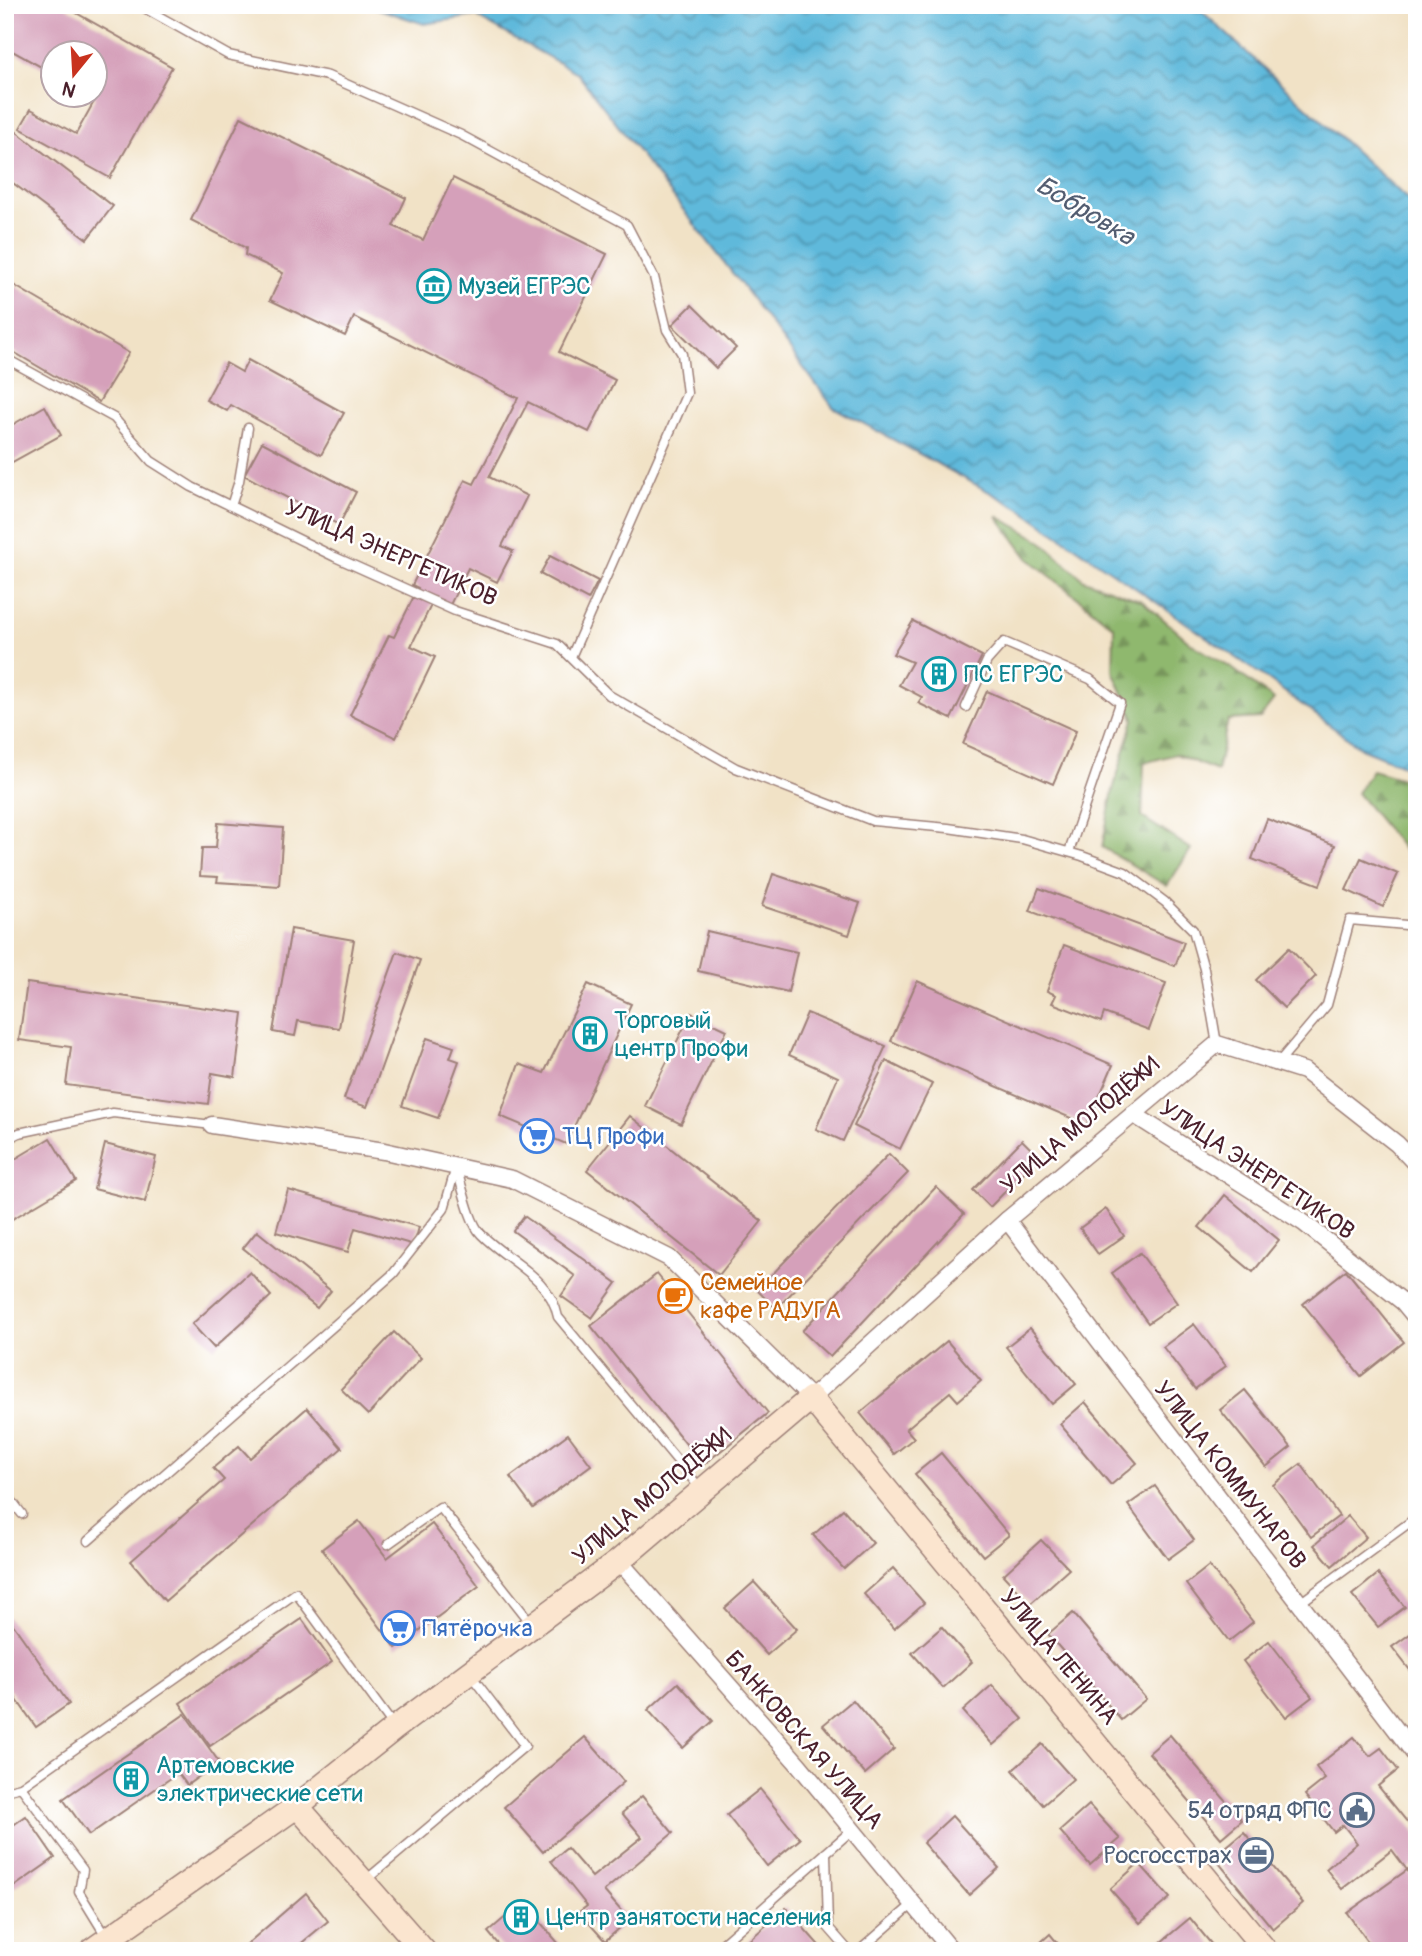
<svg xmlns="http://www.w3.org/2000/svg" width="1422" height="1956" font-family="Pangolin,sans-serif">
<defs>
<pattern id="forest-firs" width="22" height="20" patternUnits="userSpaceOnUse" patternTransform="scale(1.75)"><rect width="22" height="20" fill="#8fb86e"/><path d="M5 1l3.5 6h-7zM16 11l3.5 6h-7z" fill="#77955b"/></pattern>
<pattern id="water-waves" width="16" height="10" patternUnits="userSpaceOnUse" patternTransform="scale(1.75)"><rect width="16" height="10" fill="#5eb9db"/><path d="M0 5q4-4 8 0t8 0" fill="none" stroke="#5096b2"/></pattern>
</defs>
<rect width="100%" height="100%" fill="#fff"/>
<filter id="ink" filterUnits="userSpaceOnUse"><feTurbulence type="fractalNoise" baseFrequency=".0143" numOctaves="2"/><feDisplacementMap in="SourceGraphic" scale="14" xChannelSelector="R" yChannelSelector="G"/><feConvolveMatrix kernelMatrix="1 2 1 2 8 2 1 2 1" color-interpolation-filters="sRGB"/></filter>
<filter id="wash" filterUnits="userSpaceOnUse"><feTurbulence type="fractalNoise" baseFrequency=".00686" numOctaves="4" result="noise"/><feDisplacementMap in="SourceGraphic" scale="28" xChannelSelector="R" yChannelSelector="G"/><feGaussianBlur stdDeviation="1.57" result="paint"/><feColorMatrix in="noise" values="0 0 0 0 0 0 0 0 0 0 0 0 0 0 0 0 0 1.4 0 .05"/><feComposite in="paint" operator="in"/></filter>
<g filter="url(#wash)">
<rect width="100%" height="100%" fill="#f1e2c6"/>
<g fill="url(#forest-firs)" stroke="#6c6c4c" stroke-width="2">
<polygon points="997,516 1040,540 1084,580 1142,601 1192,644 1233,669 1274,700 1260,718 1228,720 1217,771 1176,754 1144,763 1142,817 1191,849 1167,886 1102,847 1113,790 1134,719 1113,671 1114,627 1028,558"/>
<polygon points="1372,770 1417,783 1417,866 1357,793"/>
</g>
<polygon fill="url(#water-waves)" stroke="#546c83" stroke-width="2" points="367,5 1195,5 1417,208 1417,771 1361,748 1263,676 1019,508 833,407 737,279 577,73 475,16 424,24"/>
<g id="blocks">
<g fill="#d5a0ba">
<polygon points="5,5 62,5 172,67 110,178 20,128 31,109 76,134 96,98 91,94 94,94 94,52 52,52 52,73 5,47"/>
<polygon points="241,117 406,198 393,226 423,240 453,178 607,254 559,352 615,380 589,432 528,402 489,477 527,496 502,546 513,551 497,582 468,568 450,605 435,597 411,646 435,657 396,738 350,715 389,635 394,637 418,588 412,585 465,480 474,484 518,398 354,317 345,336 270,300 283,273 245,255 246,248 191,220"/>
<polygon points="5,123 113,206 87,239 5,177"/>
<polygon points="5,280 129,353 99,402 5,347"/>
<polygon points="692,305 736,348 716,368 672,325"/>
<polygon points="248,360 344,413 321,455 231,405 227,411 206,400 226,363 242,372"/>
<polygon points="45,406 61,435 5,466 5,429"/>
<polygon points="262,442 356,492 339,525 244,475"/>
<polygon points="550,556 598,581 588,600 540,574"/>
<polygon points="913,621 982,656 951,719 918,703 922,697 899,685 912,662 893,654"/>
<polygon points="987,691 1076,731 1053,784 963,744"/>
<polygon points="1267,819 1335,845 1320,885 1252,859"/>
<polygon points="218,823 283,828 279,886 217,882 218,877 200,876 202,848 216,848"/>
<polygon points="1361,858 1398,874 1383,907 1346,890"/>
<polygon points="773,874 860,903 849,935 762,906"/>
<polygon points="1039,888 1184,942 1175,966 1030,911"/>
<polygon points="291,929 354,940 339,1028 298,1021 295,1036 273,1032"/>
<polygon points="707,931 797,952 788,992 698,971"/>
<polygon points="1064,945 1166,983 1149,1030 1104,1013 1101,1022 1052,1003 1056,995 1047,991"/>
<polygon points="1289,948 1316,976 1284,1008 1256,980"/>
<polygon points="397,952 420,960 367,1107 344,1099"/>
<polygon points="917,981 1113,1065 1087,1125 891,1041"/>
<polygon points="27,983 243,1013 235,1077 212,1073 208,1104 66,1085 71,1047 19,1040"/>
<polygon points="588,984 631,1004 566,1144 500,1116 519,1064 544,1073"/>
<polygon points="691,1013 727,1030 681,1124 645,1106"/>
<polygon points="807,1013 886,1046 843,1141 816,1129 838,1077 789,1055"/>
<polygon points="427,1038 454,1047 450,1058 459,1061 438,1118 402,1106"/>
<polygon points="886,1061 932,1084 900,1149 854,1126"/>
<polygon points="630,1116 762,1221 719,1275 587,1170"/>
<polygon points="50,1138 76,1181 9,1221 5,1215 5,1165"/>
<polygon points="1022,1140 1039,1157 990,1207 973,1190"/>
<polygon points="105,1144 156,1157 145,1202 94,1189"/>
<polygon points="889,1154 908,1173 776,1309 757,1290"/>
<polygon points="936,1187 964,1214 830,1357 802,1331"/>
<polygon points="288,1190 419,1227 414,1245 355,1228 348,1252 276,1232"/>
<polygon points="1225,1195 1279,1240 1253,1272 1199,1227"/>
<polygon points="1106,1209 1124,1236 1098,1254 1080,1228"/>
<polygon points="524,1216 617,1283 592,1318 561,1296 575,1276 513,1231"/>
<polygon points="257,1231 331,1291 317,1308 243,1248"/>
<polygon points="1140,1253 1177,1303 1148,1323 1112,1273"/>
<polygon points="1346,1270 1404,1342 1361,1376 1303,1304"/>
<polygon points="250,1272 271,1296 214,1348 192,1324"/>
<polygon points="657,1274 768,1413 703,1465 591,1326"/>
<polygon points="1194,1324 1226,1366 1195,1389 1163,1347"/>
<polygon points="1030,1328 1076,1384 1052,1404 1006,1347"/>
<polygon points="394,1332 421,1358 368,1415 341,1389"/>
<polygon points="947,1341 981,1381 958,1401 950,1392 906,1429 914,1438 894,1454 860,1413"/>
<polygon points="1245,1390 1291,1447 1266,1467 1220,1410"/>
<polygon points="1085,1402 1137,1463 1111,1485 1060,1424"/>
<polygon points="307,1408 342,1448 165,1601 131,1561 224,1480 213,1468 239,1446 250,1458"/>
<polygon points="568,1434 591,1465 533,1508 510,1477"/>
<polygon points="941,1453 1009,1535 983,1556 915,1474"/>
<polygon points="1301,1464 1339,1516 1311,1537 1273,1485"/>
<polygon points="1155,1486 1194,1540 1168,1559 1128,1505"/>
<polygon points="843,1509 873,1543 844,1569 813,1535"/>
<polygon points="1348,1516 1366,1537 1332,1566 1314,1545"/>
<polygon points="359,1521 387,1558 432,1524 479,1586 396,1648 322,1549"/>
<polygon points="1041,1540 1069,1569 1030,1604 1003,1575"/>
<polygon points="1209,1566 1253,1622 1229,1641 1186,1584"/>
<polygon points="893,1568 924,1603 894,1629 864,1594"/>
<polygon points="1378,1574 1405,1607 1378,1627 1352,1595"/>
<polygon points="754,1582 797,1629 767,1655 725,1608"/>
<polygon points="5,1613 69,1704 36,1727 5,1683"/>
<polygon points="1073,1613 1146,1699 1121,1720 1048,1634"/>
<polygon points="302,1619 332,1662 210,1746 180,1703"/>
<polygon points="942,1627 972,1662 943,1688 912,1653"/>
<polygon points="1417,1629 1417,1679 1392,1647"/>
<polygon points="1269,1641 1312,1697 1286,1717 1243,1661"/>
<polygon points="678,1683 713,1721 683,1748 648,1710"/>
<polygon points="992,1685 1023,1719 993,1745 963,1711"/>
<polygon points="853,1700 894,1749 865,1774 823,1725"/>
<polygon points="185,1714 219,1762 187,1785 178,1773 89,1835 63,1799"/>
<polygon points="1170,1735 1242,1820 1221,1838 1149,1753"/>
<polygon points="585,1737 624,1782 543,1852 504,1807"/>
<polygon points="1354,1737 1370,1756 1381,1748 1398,1770 1378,1786 1417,1834 1417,1862 1407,1870 1417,1882 1417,1951 1375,1951 1347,1913 1407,1870 1392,1850 1342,1889 1326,1869 1357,1843 1343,1825 1334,1832 1305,1795 1325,1779 1316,1767"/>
<polygon points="1042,1744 1073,1779 1043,1805 1013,1770"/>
<polygon points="760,1789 800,1839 767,1866 727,1815"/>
<polygon points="642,1796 673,1833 604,1891 629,1920 605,1941 579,1912 587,1906 551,1861 567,1848 592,1877 642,1837 622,1813"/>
<polygon points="1089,1805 1120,1839 1090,1865 1060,1831"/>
<polygon points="26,1816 55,1858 5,1893 5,1831"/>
<polygon points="952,1816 999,1868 969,1895 923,1843"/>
<polygon points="1244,1832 1303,1903 1273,1929 1214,1857"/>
<polygon points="1139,1863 1170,1898 1140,1923 1110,1889"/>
<polygon points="306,1893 328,1921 292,1951 239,1951"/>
<polygon points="523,1902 565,1951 504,1951 488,1932"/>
<polygon points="786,1908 824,1951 755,1951 747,1942"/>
<polygon points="1190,1918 1217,1951 1156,1951 1154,1948"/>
<polygon points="1050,1934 1064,1951 1031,1951"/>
</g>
</g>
</g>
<g filter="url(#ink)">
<use href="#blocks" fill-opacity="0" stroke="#9e8078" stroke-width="2"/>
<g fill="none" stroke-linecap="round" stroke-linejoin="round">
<g stroke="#9e8078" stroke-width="11">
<g id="lane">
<polyline points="139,5 228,55 328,76 461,135 627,225 654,277 667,330 682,354 687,393 571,657"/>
<polyline points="5,358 114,418 151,461 192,487 335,557 455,611 557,644 609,695 736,768 873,821 948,828 1022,839 1082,856 1125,872 1165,902 1193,930 1204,969 1217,1044"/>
<polyline points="231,506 239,481 248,428"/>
<polyline points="966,707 987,661 1004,642 1090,679 1120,703 1069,852"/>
<polyline points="1278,1063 1327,1005 1350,920 1417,926"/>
<polyline points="5,1140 19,1133 113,1113 212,1125"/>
<path d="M 456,1167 C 462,1184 469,1222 481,1234 C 508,1262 550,1276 558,1317 L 700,1488"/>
<polyline points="5,1492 22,1514"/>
<polyline points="88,1541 393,1274 444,1209 456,1167"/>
<polyline points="388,1544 440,1507 531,1623"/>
<polyline points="1300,1603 1417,1517"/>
<polyline points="21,1787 83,1870 79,1892 106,1936"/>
<polyline points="5,1791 21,1787 296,1593 393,1725"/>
<polyline points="826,1853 828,1927 849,1951"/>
<polyline points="366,1880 525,1746 470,1674"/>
<polyline points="714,1951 852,1830"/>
<polyline points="859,1951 913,1904"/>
</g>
</g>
<g stroke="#9e8078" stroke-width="19">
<g id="street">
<polyline points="1133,1114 1304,1223 1403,1302 1417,1319"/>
<polyline points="212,1125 384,1151 512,1179 669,1258 811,1398 1007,1220 1217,1044 1304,1071 1397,1144 1417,1165"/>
<polyline points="1007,1220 1417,1757"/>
<polyline points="619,1561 799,1765 952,1951"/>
</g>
</g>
<g stroke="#9e8078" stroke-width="26">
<g id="secondary">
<polyline points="297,1806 424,1951"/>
<polyline points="91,1951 297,1806 395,1728 619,1561 811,1398 1266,1951"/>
</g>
</g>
<use href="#lane" stroke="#fff" stroke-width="8"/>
<use href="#street" stroke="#fff" stroke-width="16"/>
<use href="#secondary" stroke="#fbe5cf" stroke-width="23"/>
</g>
</g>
<defs>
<g id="museum-ring" transform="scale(1.75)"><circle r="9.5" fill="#fff" stroke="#0f9aa8" stroke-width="1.5"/><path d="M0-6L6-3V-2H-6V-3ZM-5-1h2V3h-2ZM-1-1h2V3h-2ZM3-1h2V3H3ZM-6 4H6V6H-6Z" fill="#0f9aa8"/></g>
<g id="building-ring" transform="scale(1.75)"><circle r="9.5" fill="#fff" stroke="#0f9aa8" stroke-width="1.5"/><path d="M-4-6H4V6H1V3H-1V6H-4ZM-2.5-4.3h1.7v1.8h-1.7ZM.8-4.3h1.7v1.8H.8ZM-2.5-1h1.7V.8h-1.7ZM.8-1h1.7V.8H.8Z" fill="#0f9aa8"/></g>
<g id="supermarket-ring" transform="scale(1.75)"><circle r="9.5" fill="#fff" stroke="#3f7fe0" stroke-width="1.5"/><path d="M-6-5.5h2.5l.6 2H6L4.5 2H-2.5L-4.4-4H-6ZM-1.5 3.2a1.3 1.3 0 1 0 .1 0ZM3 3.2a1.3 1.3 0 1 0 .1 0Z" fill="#3f7fe0"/></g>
<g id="cafe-ring" transform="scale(1.75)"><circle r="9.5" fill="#fff" stroke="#e8710a" stroke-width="1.5"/><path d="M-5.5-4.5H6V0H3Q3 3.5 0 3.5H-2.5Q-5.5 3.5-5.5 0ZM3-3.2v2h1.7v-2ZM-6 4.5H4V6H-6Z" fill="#e8710a"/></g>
<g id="civic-ring" transform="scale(1.75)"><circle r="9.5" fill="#fff" stroke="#5c6f8a" stroke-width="1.5"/><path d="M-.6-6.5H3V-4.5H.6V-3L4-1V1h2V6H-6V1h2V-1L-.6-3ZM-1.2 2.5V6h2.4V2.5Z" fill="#5c6f8a"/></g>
<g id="office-ring" transform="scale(1.75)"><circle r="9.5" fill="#fff" stroke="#5c6f8a" stroke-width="1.5"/><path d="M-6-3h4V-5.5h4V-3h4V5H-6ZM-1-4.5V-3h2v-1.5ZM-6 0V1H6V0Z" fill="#5c6f8a"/></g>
</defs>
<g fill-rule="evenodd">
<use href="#museum-ring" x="434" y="286"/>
<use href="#building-ring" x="939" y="674"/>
<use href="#building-ring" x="590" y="1034"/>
<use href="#supermarket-ring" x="537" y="1136"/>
<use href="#cafe-ring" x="675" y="1296"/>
<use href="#supermarket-ring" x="398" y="1628"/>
<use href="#building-ring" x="131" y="1779"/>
<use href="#civic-ring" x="1357" y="1810"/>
<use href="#office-ring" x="1256" y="1855"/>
<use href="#building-ring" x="521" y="1917"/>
</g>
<g text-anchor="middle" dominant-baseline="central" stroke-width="5" stroke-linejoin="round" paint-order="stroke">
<g font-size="24" fill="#0d838f" stroke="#fff" text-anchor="start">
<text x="458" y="286">Музей ЕГРЭС</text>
<text x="964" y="674">ПС ЕГРЭС</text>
<text x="614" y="1020">Торговый<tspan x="614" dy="28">центр Профи</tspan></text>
<text x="156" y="1765">Артемовские<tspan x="156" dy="28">электрические сети</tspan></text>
<text x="546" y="1917">Центр занятости населения</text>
</g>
<g font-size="24" fill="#4a1f2b" stroke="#fff">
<text transform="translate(391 553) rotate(24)">УЛИЦА ЭНЕРГЕТИКОВ</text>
<text transform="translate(1080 1125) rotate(-40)">УЛИЦА МОЛОДЁЖИ</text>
<text transform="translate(1257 1170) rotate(34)">УЛИЦА ЭНЕРГЕТИКОВ</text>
<text transform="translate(1230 1475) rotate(52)">УЛИЦА КОММУНАРОВ</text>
<text transform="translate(652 1496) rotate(-40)">УЛИЦА МОЛОДЁЖИ</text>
<text transform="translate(1059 1657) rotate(50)">УЛИЦА ЛЕНИНА</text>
<text transform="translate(804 1740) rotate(49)">БАНКОВСКАЯ УЛИЦА</text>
</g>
<g font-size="24" fill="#366cbe" stroke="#fff" text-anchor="start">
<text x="562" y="1136">ТЦ Профи</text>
<text x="422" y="1628">Пятёрочка</text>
</g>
<g font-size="24" fill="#c56008" stroke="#fff" text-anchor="start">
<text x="700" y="1282">Семейное<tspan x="700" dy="28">кафе РАДУГА</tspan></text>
</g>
<g font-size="24" fill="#4e5e75" stroke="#fff" text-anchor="end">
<text x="1332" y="1810">54 отряд ФПС</text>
<text x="1232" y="1855">Росгосстрах</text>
</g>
<g font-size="26" font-style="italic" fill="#525d71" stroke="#fff">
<text transform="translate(1085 211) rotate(31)">Бобровка</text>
</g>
</g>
<rect width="1422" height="1956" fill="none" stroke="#fff" stroke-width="28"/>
<g transform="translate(74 74) rotate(198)"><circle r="33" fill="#ffffff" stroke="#b7a5aa" stroke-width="2"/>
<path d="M0-5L12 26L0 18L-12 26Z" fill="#c8321e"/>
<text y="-10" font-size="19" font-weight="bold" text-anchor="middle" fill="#4a1f2b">N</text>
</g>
</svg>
